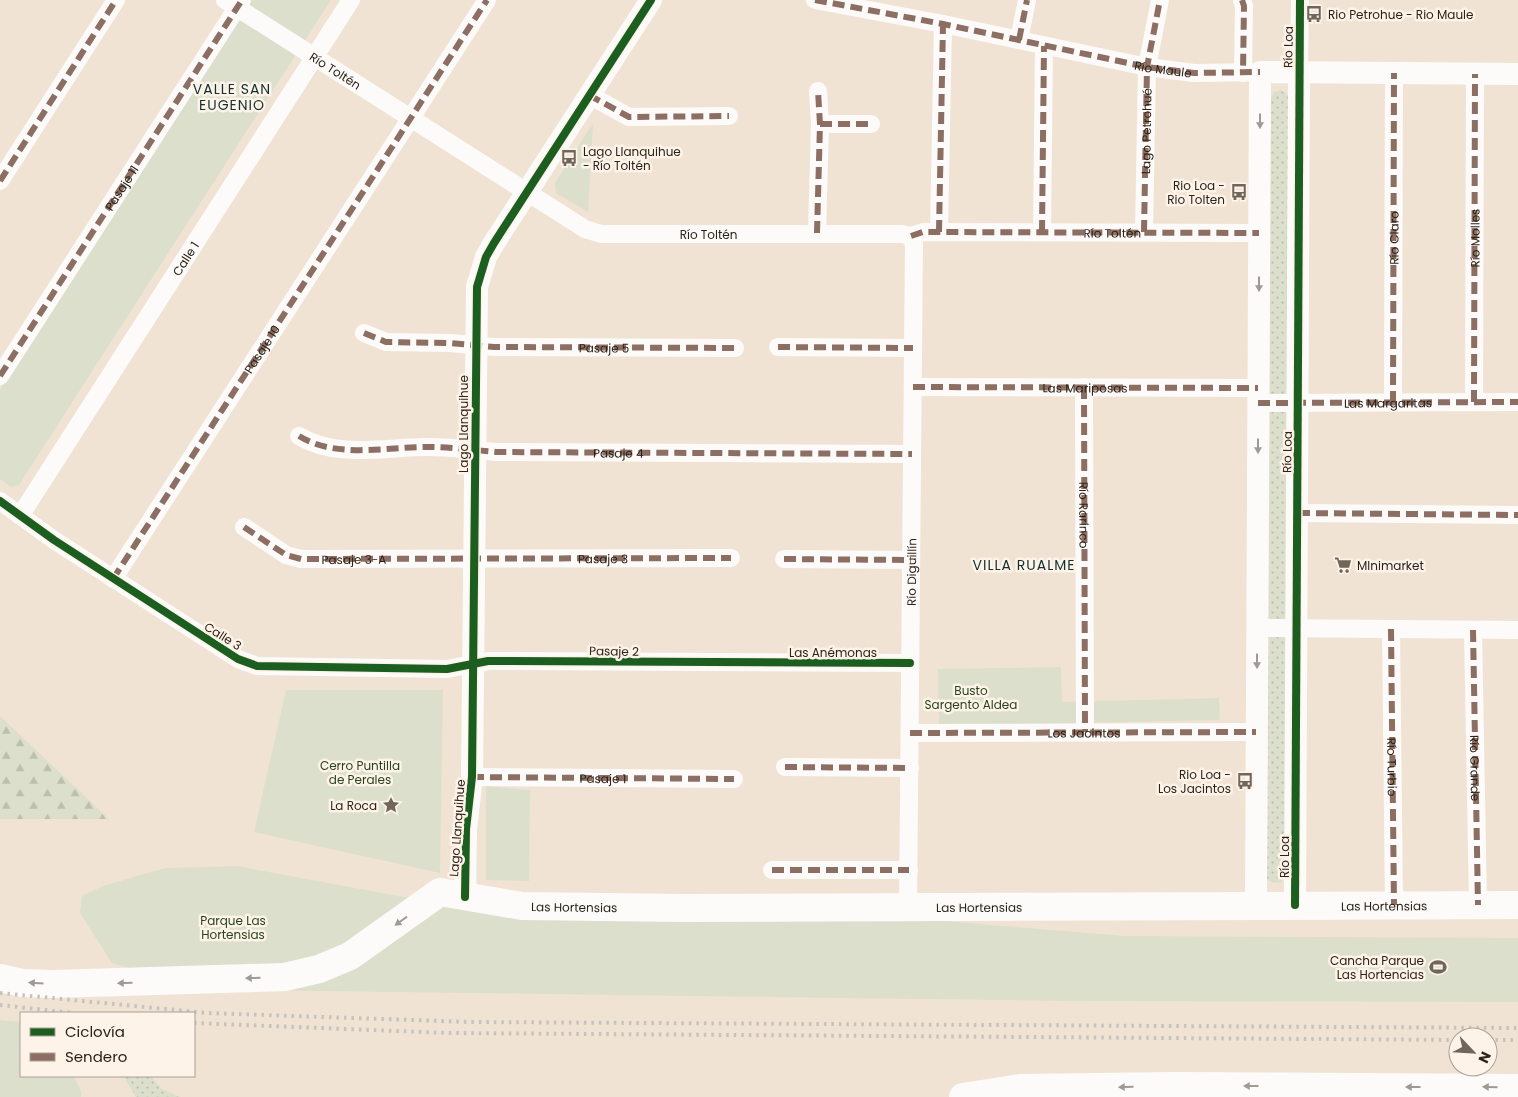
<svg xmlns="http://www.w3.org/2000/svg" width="1518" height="1097" font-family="Poppins,sans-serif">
<defs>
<pattern id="grass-dots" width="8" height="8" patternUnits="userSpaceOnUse" patternTransform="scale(1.25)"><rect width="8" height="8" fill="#dcdfcb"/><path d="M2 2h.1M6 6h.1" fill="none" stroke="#bdbfae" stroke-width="1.8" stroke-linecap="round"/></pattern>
<pattern id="forest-firs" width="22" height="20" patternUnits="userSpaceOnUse" patternTransform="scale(1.25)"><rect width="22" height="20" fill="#dcdfcb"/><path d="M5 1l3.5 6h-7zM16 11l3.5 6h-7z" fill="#bdbfae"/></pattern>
</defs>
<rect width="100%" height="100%" fill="#f1e3d4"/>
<g fill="url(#grass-dots)">
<polygon points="1281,90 1288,95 1285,872 1282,882 1276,883 1267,880 1271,97 1274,92"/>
<polygon points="123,1076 151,1076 162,1089 180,1097 136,1097"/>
</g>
<polygon fill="url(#forest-firs)" points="0,716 109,819 0,819"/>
<g fill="#dcdfcb">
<polygon points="251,0 331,0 19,485 11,487 0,479 0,390"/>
<polygon points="593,123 588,212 556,193 555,183"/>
<polygon points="1061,667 1062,702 1219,698 1220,720 939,726 938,669"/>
<polygon points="286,690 443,690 440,873 254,832"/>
<polygon points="486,786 530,790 529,881 486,880"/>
<polygon points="237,866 511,917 909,918 1124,936 1518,938 1518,1002 1070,1001 244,990 174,982 112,963 80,913 82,896 103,886 165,868"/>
<polygon points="0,1020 21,1022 21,1076 74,1076 81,1091 81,1097 0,1097"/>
</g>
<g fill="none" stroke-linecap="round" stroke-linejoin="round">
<g stroke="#fdfbf9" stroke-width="18">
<path id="s1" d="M 225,0 L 585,229 L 601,234 L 902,234 L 911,236"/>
<polyline points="815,0 943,24 1147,67 1194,73 1260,72"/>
<polyline points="1242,0 1244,6 1243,73"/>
<polyline points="1019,40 1027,0"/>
<polyline points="1299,72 1300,0"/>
<polyline points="589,95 629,117 729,116"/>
<polyline points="820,124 871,124"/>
<polyline points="0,181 116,0"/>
<polyline points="939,232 943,24"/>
<polyline points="1042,232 1044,46"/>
<polyline points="1144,232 1147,67 1160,0"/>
<polyline points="817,233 820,124 818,91"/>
<polyline points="911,236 923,232 1259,233"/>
<polyline points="364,333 386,342 450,343 494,347 735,348"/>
<polyline points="778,347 913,348"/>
<path id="s2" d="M 0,376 L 242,0"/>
<polyline points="913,387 1258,388"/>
<path id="s3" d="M 1084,387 L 1085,732"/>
<polyline points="1474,402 1475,74"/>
<polyline points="1258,403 1518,402"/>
<path id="s4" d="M 1393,403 L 1394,73"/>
<path d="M 299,436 C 336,459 386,447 427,447 C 450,447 473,450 496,452 L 912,454"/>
<polyline points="0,501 54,540 238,659 257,666 447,669 488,661 910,663"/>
<polyline points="1298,513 1518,515"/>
<path id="s5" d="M 20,516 L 351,0"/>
<path id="s6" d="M 244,527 L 286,555 L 301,559 L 731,558"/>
<polyline points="784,559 911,560"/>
<path id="s7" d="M 113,579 L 487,0"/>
<polyline points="1257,628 1518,630"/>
<polyline points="1391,629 1394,905"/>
<polyline points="1473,630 1478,905"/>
<path id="s8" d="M 910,733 L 1256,732"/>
<polyline points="785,767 910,768"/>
<polyline points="472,777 734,779"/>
<polyline points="772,870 909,870"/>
<path id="s9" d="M 908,907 L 914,244 L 911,236"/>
</g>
<g stroke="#fdfbf9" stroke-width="22">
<polyline points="465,897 466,829 472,777 477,287 486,257 494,243 651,0"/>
<polyline points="1256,905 1260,72 1518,74"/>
<polyline points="1295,905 1299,72"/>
</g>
<g stroke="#fdfbf9" stroke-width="28">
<path id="s10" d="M 0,978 L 22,983 L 53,984 L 285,977 L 319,969 L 350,956 L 440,892 L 522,906 L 683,908 L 1518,905"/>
<polyline points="963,1097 1020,1088 1175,1086 1518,1088"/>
</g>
<g stroke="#c6c3bf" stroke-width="4" stroke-dasharray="2.5 5" stroke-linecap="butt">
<polyline points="0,993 207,1013 469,1022 1518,1028"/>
<polyline points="0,1005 74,1013"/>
<polyline points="194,1023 448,1033 1458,1040"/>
<polyline points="1488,1040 1518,1040"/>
</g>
<g stroke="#8d6e63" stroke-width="6" stroke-dasharray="12 6" stroke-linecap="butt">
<path id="s11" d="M 815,0 L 943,24 L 1147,67 L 1194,73 L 1260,72"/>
<polyline points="1242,0 1244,6 1243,73"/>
<polyline points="1019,40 1027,0"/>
<polyline points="589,95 629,117 729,116"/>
<polyline points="820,124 871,124"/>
<polyline points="0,181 116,0"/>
<polyline points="939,232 943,24"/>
<polyline points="1042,232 1044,46"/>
<path id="s12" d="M 1144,232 L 1147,67 L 1160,0"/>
<polyline points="817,233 820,124 818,91"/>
<path id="s13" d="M 911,236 L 923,232 L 1259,233"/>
<path id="s14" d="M 364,333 L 386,342 L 450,343 L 494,347 L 735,348"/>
<polyline points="778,347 913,348"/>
<polyline points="0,376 242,0"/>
<path id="s15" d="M 913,387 L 1258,388"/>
<polyline points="1084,387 1085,732"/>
<path id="s16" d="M 1474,402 L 1475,74"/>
<path id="s17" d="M 1258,403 L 1518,402"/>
<polyline points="1393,403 1394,73"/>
<path id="s18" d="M 299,436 C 336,459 386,447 427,447 C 450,447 473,450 496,452 L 912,454"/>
<polyline points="1298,513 1518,515"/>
<polyline points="244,527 286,555 301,559 731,558"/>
<polyline points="784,559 911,560"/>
<polyline points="113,579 487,0"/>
<path id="s19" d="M 1391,629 L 1394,905"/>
<path id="s20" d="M 1473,630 L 1478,905"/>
<polyline points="910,733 1256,732"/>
<polyline points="785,767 910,768"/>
<path id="s21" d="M 472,777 L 734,779"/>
<polyline points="772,870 909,870"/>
</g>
<g stroke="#fef3e8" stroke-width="11">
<g id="cycleway">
<polyline points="0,501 54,540 238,659 257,666 447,669 488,661 910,663"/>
<polyline points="465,897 466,829 472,777 477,287 486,257 494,243 651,0"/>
<polyline points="1295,905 1300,0"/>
</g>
</g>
<use href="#cycleway" stroke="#1b5e20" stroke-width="8"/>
</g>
<defs><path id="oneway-solid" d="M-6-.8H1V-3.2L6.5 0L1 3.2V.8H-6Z" transform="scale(1.25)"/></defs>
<g fill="#9f9a94">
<use href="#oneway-solid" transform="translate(1260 121) rotate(90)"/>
<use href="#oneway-solid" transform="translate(1259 284) rotate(90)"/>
<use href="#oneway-solid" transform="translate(1258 446) rotate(90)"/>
<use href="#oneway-solid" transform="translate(1257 661) rotate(90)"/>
<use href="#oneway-solid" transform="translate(401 921) rotate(144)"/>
<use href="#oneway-solid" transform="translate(253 978) rotate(178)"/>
<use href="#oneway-solid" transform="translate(36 983) rotate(-177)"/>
<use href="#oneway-solid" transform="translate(125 983) rotate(179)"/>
<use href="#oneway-solid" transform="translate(1251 1086) rotate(-180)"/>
<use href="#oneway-solid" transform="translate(1126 1087) rotate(179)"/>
<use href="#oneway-solid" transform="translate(1413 1087) rotate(-180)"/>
<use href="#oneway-solid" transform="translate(1490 1087) rotate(-179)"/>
</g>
<defs>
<g id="bus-bare" transform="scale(1.35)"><path d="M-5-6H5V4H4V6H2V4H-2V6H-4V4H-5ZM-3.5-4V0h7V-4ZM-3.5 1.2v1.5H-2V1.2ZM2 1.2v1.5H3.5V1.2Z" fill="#71665a" stroke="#fef3e8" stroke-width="2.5" paint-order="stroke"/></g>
<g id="supermarket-bare" transform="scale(1.35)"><path d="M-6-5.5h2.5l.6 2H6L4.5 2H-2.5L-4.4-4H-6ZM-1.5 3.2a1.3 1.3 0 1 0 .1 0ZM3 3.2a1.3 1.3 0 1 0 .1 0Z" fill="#71665a" stroke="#fef3e8" stroke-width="2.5" paint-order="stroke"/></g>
<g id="sight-bare" transform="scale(1.35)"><path d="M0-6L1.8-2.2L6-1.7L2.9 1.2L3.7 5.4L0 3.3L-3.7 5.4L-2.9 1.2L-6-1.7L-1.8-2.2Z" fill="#71665a" stroke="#fef3e8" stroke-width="2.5" paint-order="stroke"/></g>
<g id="stadium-bare" transform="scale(1.35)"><path d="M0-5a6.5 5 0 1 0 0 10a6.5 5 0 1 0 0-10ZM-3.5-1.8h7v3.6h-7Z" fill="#71665a" stroke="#fef3e8" stroke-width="2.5" paint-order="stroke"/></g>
</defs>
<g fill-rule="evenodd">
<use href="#bus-bare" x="1314" y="14"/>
<use href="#bus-bare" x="569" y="158"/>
<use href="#bus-bare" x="1239" y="192"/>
<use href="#supermarket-bare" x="1343" y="565"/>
<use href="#bus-bare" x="1245" y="781"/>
<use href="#sight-bare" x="391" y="805"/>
<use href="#stadium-bare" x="1438" y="967"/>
</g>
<g text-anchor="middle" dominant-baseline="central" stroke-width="5" stroke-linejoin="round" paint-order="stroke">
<g font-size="12" fill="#2c2318" stroke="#fef3e8" text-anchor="end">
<text x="1328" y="14" text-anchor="start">Rio Petrohue - Rio Maule</text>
<text x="583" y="151" text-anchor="start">Lago Llanquihue<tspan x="583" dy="14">- Río Toltén</tspan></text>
<text x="1225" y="185">Rio Loa -<tspan x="1225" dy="14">Rio Tolten</tspan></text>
<text x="1357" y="565" text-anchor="start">MInimarket</text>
<text x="1231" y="774">Rio Loa -<tspan x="1231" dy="14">Los Jacintos</tspan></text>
<text x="377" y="805">La Roca</text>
<text x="1424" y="960">Cancha Parque<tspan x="1424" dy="14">Las Hortencias</tspan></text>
</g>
<g font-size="12" fill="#2c2318" stroke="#fef3e8">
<text transform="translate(1288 47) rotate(-89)">Río Loa</text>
<text stroke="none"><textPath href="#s11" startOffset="355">Río Maule</textPath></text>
<text stroke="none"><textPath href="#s1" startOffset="131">Río Toltén</textPath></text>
<text stroke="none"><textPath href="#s12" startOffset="101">Lago Petrohué</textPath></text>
<text stroke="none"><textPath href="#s2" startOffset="224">Pasaje 11</textPath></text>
<text stroke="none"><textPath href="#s13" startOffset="202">Río Toltén</textPath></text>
<text stroke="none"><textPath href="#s1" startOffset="551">Río Toltén</textPath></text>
<text stroke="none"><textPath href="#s4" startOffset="165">Río Claro</textPath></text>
<text stroke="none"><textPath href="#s16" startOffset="164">Río Molles</textPath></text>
<text stroke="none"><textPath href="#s5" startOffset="306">Calle 1</textPath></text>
<text stroke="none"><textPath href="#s14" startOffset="242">Pasaje 5</textPath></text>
<text stroke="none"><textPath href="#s7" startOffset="274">Pasaje 10</textPath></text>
<text stroke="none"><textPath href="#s15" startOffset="172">Las Mariposas</textPath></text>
<text stroke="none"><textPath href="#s17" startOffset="130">Las Margaritas</textPath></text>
<text transform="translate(463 424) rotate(-90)">Lago Llanquihue</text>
<text transform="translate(1287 452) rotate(-89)">Río Loa</text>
<text stroke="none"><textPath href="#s18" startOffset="322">Pasaje 4</textPath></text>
<text stroke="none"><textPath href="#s3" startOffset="128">Río Rarinco</textPath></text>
<text stroke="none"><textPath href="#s6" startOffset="119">Pasaje 3-A</textPath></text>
<text stroke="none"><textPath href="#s6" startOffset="368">Pasaje 3</textPath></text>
<text stroke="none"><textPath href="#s9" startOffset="335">Río Diguillín</textPath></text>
<text transform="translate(223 636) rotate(32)">Calle 3</text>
<text transform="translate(614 651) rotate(1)">Pasaje 2</text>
<text x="833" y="652">Las Anémonas</text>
<text stroke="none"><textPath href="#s8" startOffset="174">Los Jacintos</textPath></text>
<text stroke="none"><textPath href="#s19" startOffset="138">Río Turbio</textPath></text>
<text stroke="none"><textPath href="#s20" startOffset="138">Río Grande</textPath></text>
<text stroke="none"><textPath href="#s21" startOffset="131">Pasaje 1</textPath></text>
<text transform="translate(457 828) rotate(-86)">Lago Llanquihue</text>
<text transform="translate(1284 857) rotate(-90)">Río Loa</text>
<text stroke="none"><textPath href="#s10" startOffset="1410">Las Hortensias</textPath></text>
<text stroke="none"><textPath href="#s10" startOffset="600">Las Hortensias</textPath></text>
<text stroke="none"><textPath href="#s10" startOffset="1005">Las Hortensias</textPath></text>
</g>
<g font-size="12" fill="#27431c" stroke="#fef3e8">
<text x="971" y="690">Busto<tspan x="971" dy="14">Sargento Aldea</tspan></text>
<text x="360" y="765">Cerro Puntilla<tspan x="360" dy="14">de Perales</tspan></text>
<text x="233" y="920">Parque Las<tspan x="233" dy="14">Hortensias</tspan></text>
</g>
<g font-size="14" letter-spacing="1" fill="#103230" stroke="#fef3e8">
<text x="232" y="89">VALLE SAN<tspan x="232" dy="16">EUGENIO</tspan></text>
<text x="1024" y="565">VILLA RUALME</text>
</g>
</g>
<rect x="20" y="1012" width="175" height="65" fill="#fef3e8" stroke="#aaa095"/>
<rect x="30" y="1028" width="25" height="8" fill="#1b5e20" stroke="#aaa095"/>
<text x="65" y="1037" font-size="15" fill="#2c2318">Ciclovía</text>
<rect x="30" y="1053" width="25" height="8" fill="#8d6e63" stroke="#aaa095"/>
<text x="65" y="1062" font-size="15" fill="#2c2318">Sendero</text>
<g transform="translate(1473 1052) rotate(115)"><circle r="24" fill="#fef3e8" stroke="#aaa095"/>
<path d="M0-4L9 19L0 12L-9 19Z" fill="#71665a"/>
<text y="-8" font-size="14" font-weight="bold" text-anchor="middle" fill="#2c2318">N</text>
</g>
</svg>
